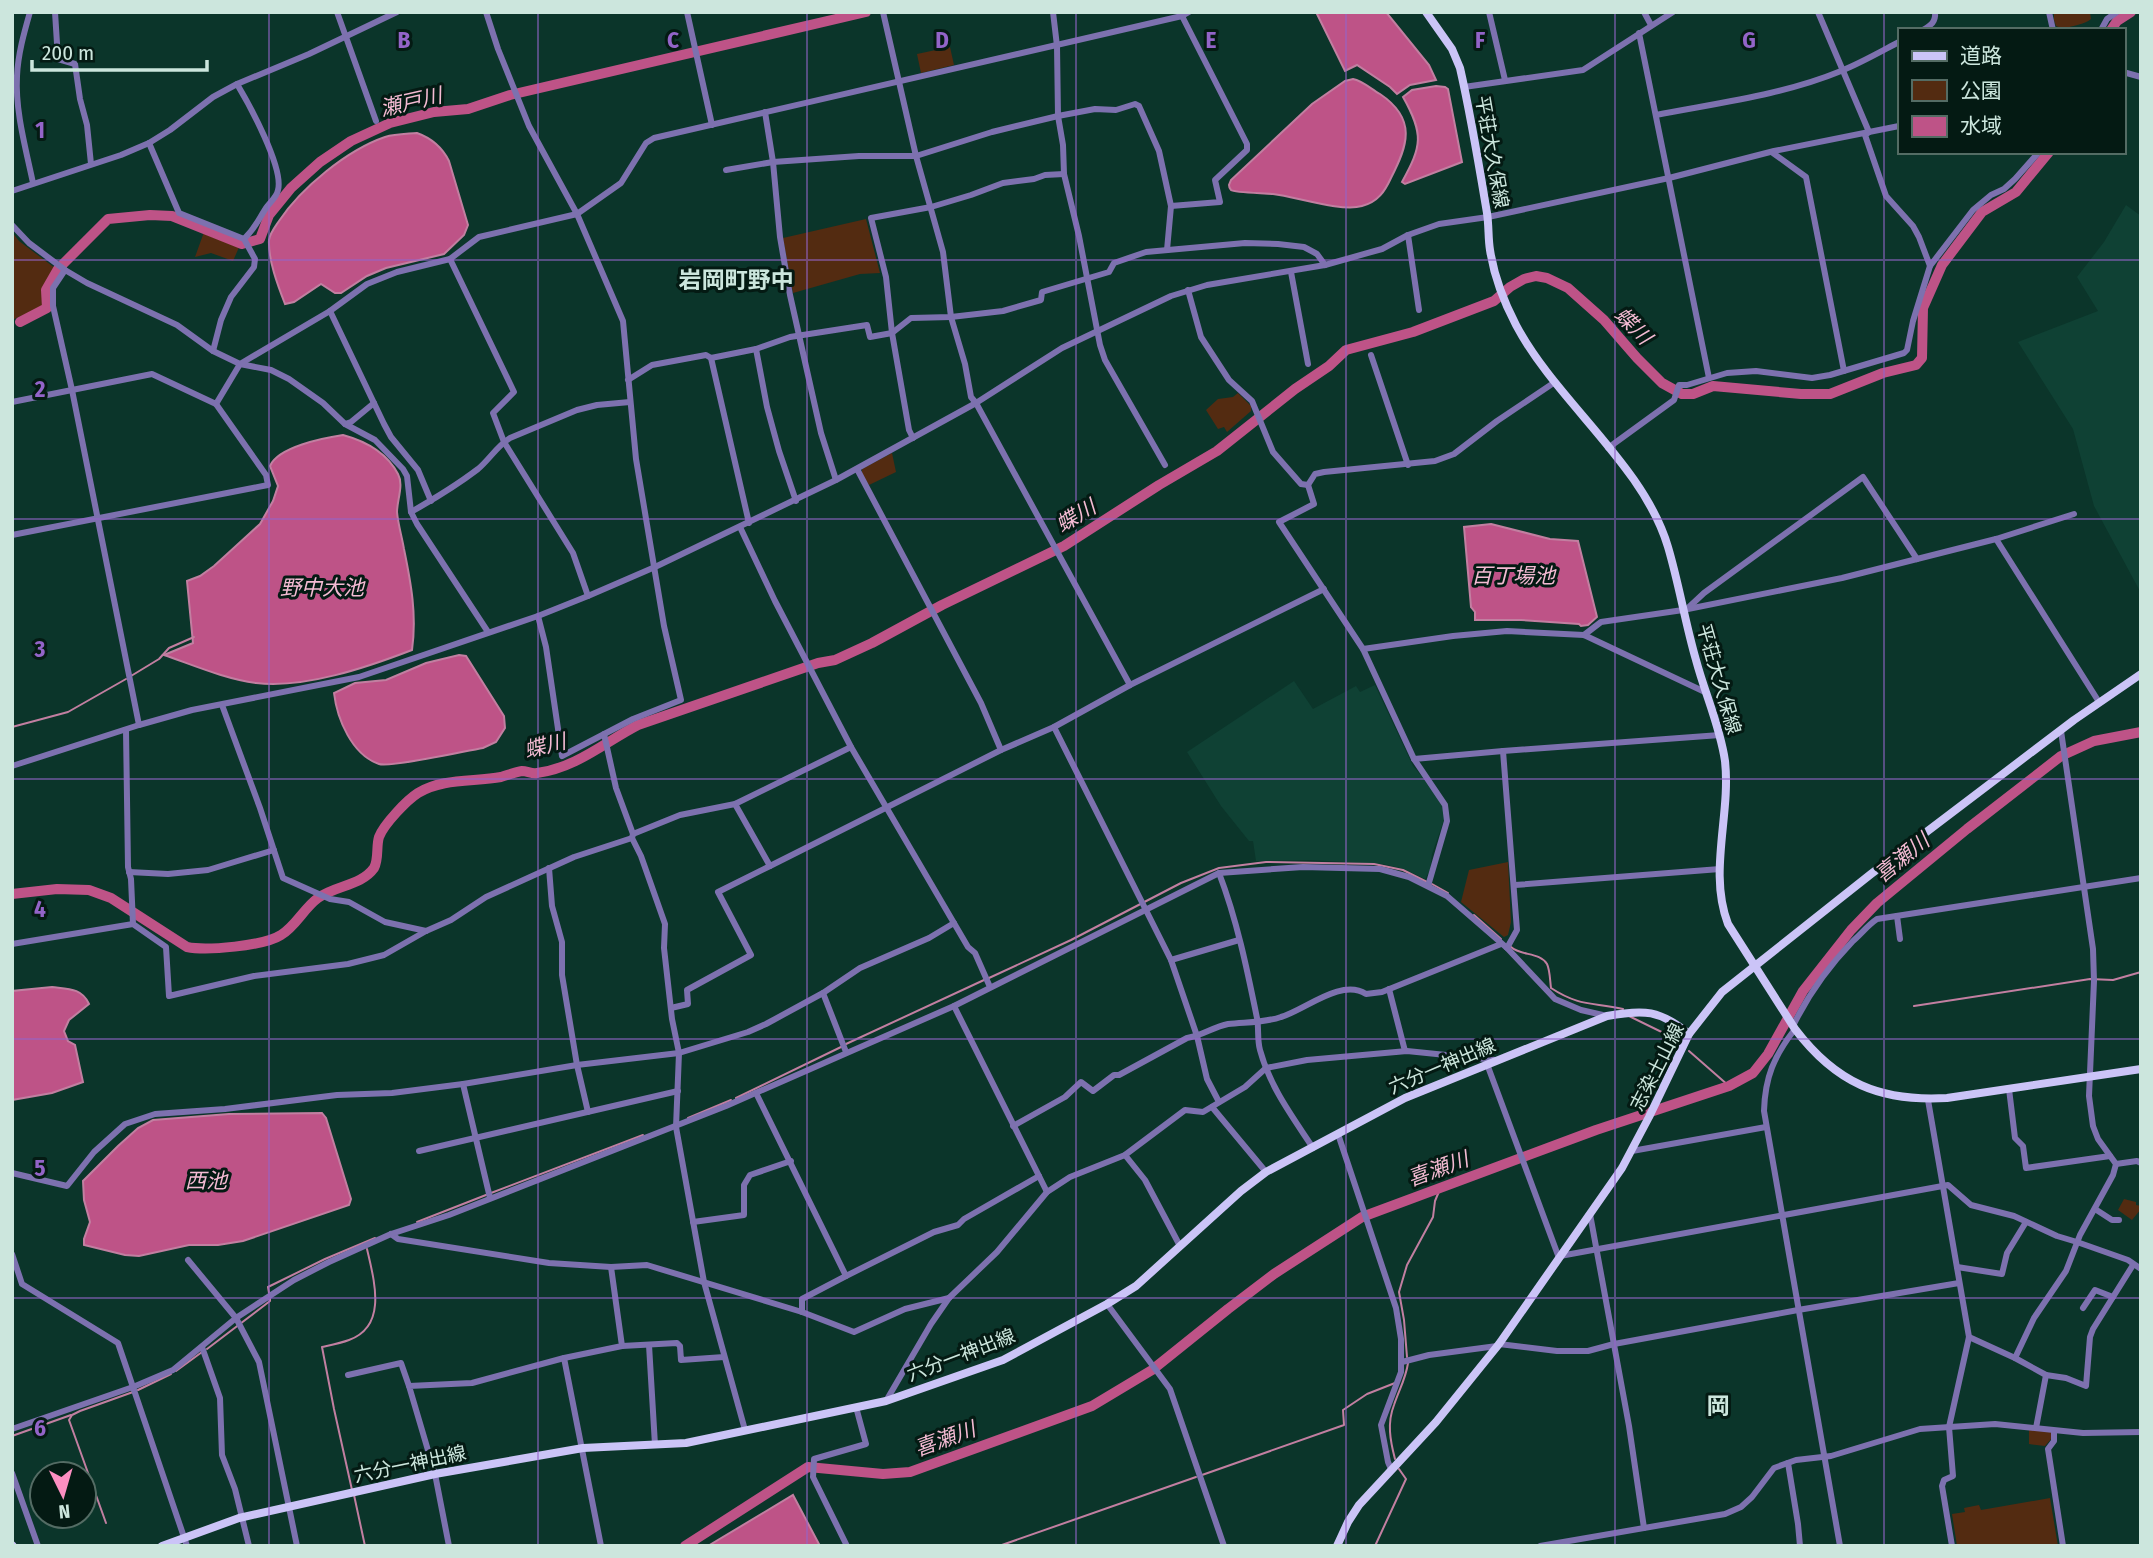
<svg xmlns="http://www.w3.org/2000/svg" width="2153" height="1558" font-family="'Fira Sans Condensed','Noto Sans JP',sans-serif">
<rect width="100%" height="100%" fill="#0b352a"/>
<g fill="#0f4134">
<polygon points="2126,205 2141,216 2141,593 2094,506 2073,429 2018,342 2098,311 2077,277 2104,242"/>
<polygon points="1294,681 1313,709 1356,686 1360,692 1375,685 1413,766 1434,791 1446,814 1432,854 1430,870 1425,879 1404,869 1383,864 1310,860 1256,861 1253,841 1249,841 1221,806 1187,752"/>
</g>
<g fill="#532b11">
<path d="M 2054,12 L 2090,12 L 2091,19 C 2084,25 2073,25 2064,29 L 2056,26 L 2054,20 Z"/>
<polygon points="950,47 954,65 921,73 917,54"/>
<polygon points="866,219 880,273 860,274 793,293 783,238"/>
<polygon points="12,232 19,241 55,268 43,289 44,306 12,320"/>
<polygon points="204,232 240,245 233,261 211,253 195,257"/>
<polygon points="1238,393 1251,406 1251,411 1227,432 1224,427 1218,429 1206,410 1218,399 1233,397"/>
<polygon points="892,453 896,472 869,485 862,474 862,469"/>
<polygon points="1508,862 1511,922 1508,935 1504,937 1461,902 1469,870"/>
<polygon points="2124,1199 2136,1202 2136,1205 2141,1206 2141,1209 2132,1220 2118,1210"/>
<polygon points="2029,1430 2051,1431 2052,1438 2045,1446 2029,1444"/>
<polygon points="2050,1498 2058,1546 1957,1546 1952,1514 1965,1512 1964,1508 1979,1505 1981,1510"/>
</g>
<g fill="#be5387" stroke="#c27fa1" stroke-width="2">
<polygon points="1316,12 1386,12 1429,65 1436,80 1410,85 1397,94 1390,87 1357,65 1345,71"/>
<path d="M 1353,79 C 1363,81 1371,89 1380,94 C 1417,119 1408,145 1391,178 C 1385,191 1378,202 1362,206 C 1341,212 1297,197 1273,194 C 1266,193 1235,193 1231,190 C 1230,189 1229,187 1229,185 L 1231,180 L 1312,104 L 1345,81 Z"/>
<path d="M 1436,86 L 1445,87 L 1448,89 L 1462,162 L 1405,184 L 1402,182 C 1422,146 1424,134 1403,97 L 1412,90 Z"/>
<path d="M 417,133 C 431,138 442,147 449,161 L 468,225 L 464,235 L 444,254 L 386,268 L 367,276 L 341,293 L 335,293 L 321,284 L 294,302 L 285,304 C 278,286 268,260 269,240 C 270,233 275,227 279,221 C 301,188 347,150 385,137 C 395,134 406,134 417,133 Z"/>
<path d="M 343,435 C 365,441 387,453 398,474 C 404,485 397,500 397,512 C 398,524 402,537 404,549 C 411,583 417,615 412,650 C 368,667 304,689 256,683 C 225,679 193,665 164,655 L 193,643 L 187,581 L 200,576 L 214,566 L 260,524 L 273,501 L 278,486 L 270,466 C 278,447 323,438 343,435 Z"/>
<polygon points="1491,524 1550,539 1578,541 1597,617 1588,625 1581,626 1579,624 1521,620 1475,620 1475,612 1471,607 1464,527"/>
<path d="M 459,655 L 466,656 L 504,716 L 505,728 L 496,742 L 483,748 C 465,751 391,768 379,764 C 352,755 337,719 334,693 L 355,683 L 386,680 L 426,663 Z"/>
<path d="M 52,987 C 68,989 82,988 89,1004 L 69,1020 L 64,1031 L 68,1041 L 75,1045 L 83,1082 L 52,1093 L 12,1100 L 12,991 Z"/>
<polygon points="322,1113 326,1118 351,1199 349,1205 243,1241 218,1245 189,1245 139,1256 125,1255 84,1245 84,1239 90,1222 84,1200 83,1181 118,1146 138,1128 153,1120 229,1114"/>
<polygon points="793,1495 820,1546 708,1546"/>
</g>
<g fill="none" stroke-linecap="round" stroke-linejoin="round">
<g stroke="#c27fa1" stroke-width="2">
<polyline points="131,676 159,659 169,648 194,637"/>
<polyline points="12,727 68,712 126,679"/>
<polyline points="1432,884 1448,893"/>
<polyline points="1474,915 1501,939"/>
<path d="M 1511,947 C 1521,956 1540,952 1547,964 C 1550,970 1550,981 1551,988 C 1580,1007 1593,1002 1623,1009"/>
<polyline points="989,978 1071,940 1181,883 1219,868 1266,862 1374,864 1403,870 1427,882"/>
<polyline points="1914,1006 2090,979 2113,980 2141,972"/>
<polyline points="1629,1016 1680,1041"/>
<polyline points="846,1044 984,980"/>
<polyline points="1689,1051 1729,1086"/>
<polyline points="736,1098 841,1047"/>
<polyline points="688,1118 731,1100"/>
<polyline points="491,1193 643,1135"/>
<polyline points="417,1222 486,1195"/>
<polyline points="269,1293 268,1287 325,1259 375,1238"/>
<polyline points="207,1349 270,1301 270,1298"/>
<polyline points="1407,1357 1404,1320 1399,1292 1407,1265 1433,1217 1435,1201 1440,1189"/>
<polyline points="176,1371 202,1352"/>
<polyline points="138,1390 171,1374"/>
<polyline points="12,1436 71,1415"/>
<path d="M 1395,1459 C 1390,1440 1387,1423 1394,1405 C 1399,1390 1406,1378 1408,1363"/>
<polyline points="1202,1475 1344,1425 1343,1410 1367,1394 1395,1383"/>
<path d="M 352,1490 L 334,1409 L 322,1347 C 331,1345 341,1343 349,1340 C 388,1326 374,1280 367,1249"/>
<polyline points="354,1495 365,1546"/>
<polyline points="106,1523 69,1420 72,1415 80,1411 133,1392"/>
<polyline points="999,1546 1196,1477"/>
<polyline points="1375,1546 1406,1479 1399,1469"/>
</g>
<g stroke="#be5387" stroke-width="10">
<polyline points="2111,30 2117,21 2131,12"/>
<polyline points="20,322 47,308 46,290 58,269 108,219 150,215 172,216 242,244 260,239 269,215 291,188 320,162 351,141 390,123 434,112 468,109 510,95 866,12"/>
<path d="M 12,894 L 57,889 L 89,890 L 111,898 L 187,947 C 206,951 264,946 281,935 C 296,926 304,908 318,898 C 336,885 361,886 374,868 C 379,859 376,846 379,837 C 384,824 407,800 418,793 C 442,778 474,782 501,777 C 508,775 515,772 522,771 C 527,771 532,774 537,773 C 576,768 605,742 638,725 L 818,663 L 835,660 L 872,643 L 942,605 L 1064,546 L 1159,485 L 1217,451 L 1295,389 L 1329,366 L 1346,350 L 1413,332 L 1494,301 L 1510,287 L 1524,279 L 1536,276 L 1547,278 L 1568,288 L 1604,320 L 1637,358 L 1662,383 L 1682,394 L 1693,394 L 1713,386 L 1801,394 L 1830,394 L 1883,373 L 1916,365 L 1922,358 L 1923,308 L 1942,265 L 1982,212 L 2016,192 L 2049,152"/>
<polyline points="685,1546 808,1467 883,1474 910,1472 1092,1406 1152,1370 1228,1309 1274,1274 1362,1217 1596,1130 1729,1086 1753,1073 1768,1054 1803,991 1851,930 1877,903 1967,829 2061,756 2094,741 2141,732"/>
</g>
<g stroke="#7d71af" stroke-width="6">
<path d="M 30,12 C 24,33 18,54 17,76 C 15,111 26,149 33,183"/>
<polyline points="55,12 58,59 75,64 80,99 87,125 91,164"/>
<polyline points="337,12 376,121"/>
<polyline points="486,12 498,49 529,126 577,214 623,321 636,459 664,626 681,700 633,719 562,756 546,647 538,616"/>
<polyline points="687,12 712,125"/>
<polyline points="883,12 916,156 943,252 951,317 965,364 971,397 976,403 1130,685"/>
<polyline points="1053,12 1057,46 1058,116 1063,145 1064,174 1079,236 1100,345 1105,360 1165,465"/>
<polyline points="1489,12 1505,80"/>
<polyline points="1644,12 1651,25"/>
<polyline points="1818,12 1869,132 1865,135 1886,196 1913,226 1919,237 1930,266"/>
<polyline points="2049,12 2053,30"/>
<path d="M 1923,30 C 1931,25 1936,22 1935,12"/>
<polyline points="2101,30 2107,19 2117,12"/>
<polyline points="1639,33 1709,378"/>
<polyline points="2123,72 2141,77"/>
<path d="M 237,84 C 249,104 284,168 278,190 C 277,197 270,202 266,208 C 257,222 256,227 244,239"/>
<polyline points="1464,87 1583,70 1673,12"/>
<polyline points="765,112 773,162 780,237 790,295 821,433 836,480"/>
<path d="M 1656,115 C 1717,103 1783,95 1841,71 C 1861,63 1880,52 1899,42"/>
<polyline points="149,143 179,213 244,239 255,259 254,267 231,297 221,320 213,351"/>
<polyline points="1773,153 1806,177 1844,371"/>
<polyline points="726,170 773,162 859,156 916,156 992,132 1058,116 1095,109 1116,110 1135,104 1139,106 1159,151 1171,206 1167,250"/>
<polyline points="12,191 121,155 149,143 170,130 213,97 237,84 309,54 397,12"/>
<polyline points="1171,206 1220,202 1215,180 1247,150 1247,144 1182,16"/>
<polyline points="12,225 29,243 65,270 87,283 177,325 213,351 240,364 271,370 289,379 323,403 345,424 375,440 403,469 407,476 411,512 417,524 488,632"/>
<polyline points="1408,235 1419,310"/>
<polyline points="450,259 514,392 493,413 504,442 573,553 588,596"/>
<polyline points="65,270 53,288 53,306 72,390 139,725"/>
<polyline points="1291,272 1308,364"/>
<polyline points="1188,290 1201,337 1229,380 1252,401 1273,452 1301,484 1308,485"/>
<polyline points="330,311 384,424 391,437 418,470 431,501"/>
<polyline points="756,349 767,407 779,451 796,501"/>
<polyline points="1371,355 1408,465"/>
<polyline points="711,358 749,523"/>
<polyline points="628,380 652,365 706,355 711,358 756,349 790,337 867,325 870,337 892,333 911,318 951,317 1003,311 1041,300 1042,292 1109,272 1114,263 1146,252 1245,243 1278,244 1304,247 1317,254 1325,265"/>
<polyline points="12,402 152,374 216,404 240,364 330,311 367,284 397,272 450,259 479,237 577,214 621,183 646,143 654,138 1182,16 1189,12"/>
<polyline points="345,424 351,422 374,403"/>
<polyline points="913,438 909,430 892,333 886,277 871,218 931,207 971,195 1003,183 1034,179 1045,175 1064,174"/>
<polyline points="1608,448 1674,400 1679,385 1687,385 1727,373 1756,371 1812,378 1830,375 1904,353 1907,350 1913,321 1930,266 1973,210 1991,195 2004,189 2015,179 2039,152"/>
<polyline points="857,469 981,703 1001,750"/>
<polyline points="1308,485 1314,504 1279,522 1363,649 1414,759 1445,805 1447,821 1428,886"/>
<polyline points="1308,485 1315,474 1324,472 1435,461 1454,454 1497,421 1555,382"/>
<path d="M 411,512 C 434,499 457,485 478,469 C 489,460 497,446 510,438 L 577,410 L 597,405 L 630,402"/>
<polyline points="740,527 775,601 851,747 968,947 975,953 990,987"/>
<polyline points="12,535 268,485 266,475 216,404"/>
<polyline points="1996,539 2099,702"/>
<polyline points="1689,607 1704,593 1863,477 1917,559"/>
<polyline points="1584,635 1601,622 1683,610 1842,578 1996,539 2074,514"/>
<polyline points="1363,649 1453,636 1507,631 1584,635 1707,693"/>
<polyline points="222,705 260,808 283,878 330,899 349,902 385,922 426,931"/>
<polyline points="1054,727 1171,960 1197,1036 1207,1079 1219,1102"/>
<polyline points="126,730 128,867 131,879 133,924"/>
<polyline points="604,734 616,788 633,834 632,838 641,856 665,924 664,948 672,1019 679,1053 676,1127 704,1282 745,1430"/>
<polyline points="1503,751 1517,930 1507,948"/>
<polyline points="1414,759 1503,751 1720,735"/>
<polyline points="12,766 139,725 192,710 359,677 538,616 588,596 655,567 836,480 976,403 1062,348 1171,296 1207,285 1325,265 1382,249 1408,235 1439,224 1488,217 1669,178 1774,151 1899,126"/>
<polyline points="735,804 770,866 1001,750 1054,727 1130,685 1324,589"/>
<polyline points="633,834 680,815 735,804 851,747"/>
<polyline points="549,868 552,906 562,942 562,975 577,1065 588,1112"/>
<polyline points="129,872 168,874 208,870 274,850"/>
<path d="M 1219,873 C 1237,920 1247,969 1257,1018 C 1259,1028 1257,1040 1260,1050 C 1270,1087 1292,1116 1313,1148"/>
<polyline points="1515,885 1720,869"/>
<polyline points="1897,916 1900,939"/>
<polyline points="12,944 133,924 166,947 169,996 254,976 348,964 384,955 426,931 451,920 486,897 574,857 632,838"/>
<polyline points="1171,960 1239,940"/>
<polyline points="1389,989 1405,1051"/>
<polyline points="823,993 846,1052"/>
<polyline points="954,1006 1047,1192"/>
<polyline points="671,1008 688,1004 687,990 751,955 718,892 770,866"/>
<path d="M 1793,1026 C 1808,995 1829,966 1853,941 C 1861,934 1868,925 1877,919 L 2141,878"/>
<path d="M 1795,1029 C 1774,1056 1765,1077 1764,1111 L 1840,1546"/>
<polyline points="1487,1064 1559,1258"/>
<polyline points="463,1084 490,1198"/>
<polyline points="2009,1089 2015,1138 2023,1146 2026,1168 2110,1156"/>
<polyline points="756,1093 846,1276 934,1232 958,1225 964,1219 1039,1176"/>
<polyline points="1928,1100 1969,1337 1949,1427 1953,1476 1944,1480 1942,1486 1952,1546"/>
<polyline points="1212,1107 1266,1172"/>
<path d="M 1013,1126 L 1065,1097 L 1081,1082 L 1093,1091 L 1114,1075 L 1119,1075 L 1187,1038 C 1202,1036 1213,1027 1228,1024 C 1246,1022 1264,1023 1281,1017 C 1305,1010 1341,978 1366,994 L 1382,992 L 1501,944"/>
<polyline points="1338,1134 1396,1308 1401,1339 1401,1372 1381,1425 1388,1462 1391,1469"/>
<polyline points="419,1151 678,1091"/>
<polyline points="1632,1151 1766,1127"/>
<polyline points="1125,1155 1145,1180 1180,1246"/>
<polyline points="2116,1164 2137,1161 2141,1163"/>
<polyline points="12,1173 67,1186 94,1152 125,1124 155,1114 225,1109 337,1095 392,1093 463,1084 577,1065 679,1053 748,1032 766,1024 823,993 860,968 929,938 954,923"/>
<polyline points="2095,1209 2112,1220 2119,1220"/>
<polyline points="1590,1214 1629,1426 1644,1528"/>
<polyline points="693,1222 744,1215 744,1185 750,1175 791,1161"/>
<polyline points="391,1234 398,1239 549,1263 611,1267 647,1265 802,1312 854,1332 905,1309 949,1298"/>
<polyline points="12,1254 22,1284 118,1343 187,1546"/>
<polyline points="1560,1256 1948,1185 1971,1205 2014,1216 2057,1236 2077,1242 2128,1260 2141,1269"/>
<polyline points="188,1260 236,1318 259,1362 297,1546"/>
<polyline points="1957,1267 2002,1274 2007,1253 2026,1222"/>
<polyline points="1107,1304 1170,1389 1224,1546"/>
<polyline points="2083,1308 2095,1290 2113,1297"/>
<polyline points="802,1312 802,1299 846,1276"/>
<polyline points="1969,1337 2015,1358 2046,1375 2036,1428"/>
<polyline points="1499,1344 1557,1351 1588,1351 1614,1344 1798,1310 1959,1283"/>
<polyline points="649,1345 655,1445"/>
<polyline points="622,1346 677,1343 680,1346 681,1360 724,1357"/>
<polyline points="202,1347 220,1398 222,1455 235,1489 249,1546"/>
<polyline points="564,1358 601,1546"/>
<polyline points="2015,1358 2034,1318 2066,1271 2080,1235 2113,1175 2116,1164 2098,1139 2093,1126 2089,1096 2094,981 2093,949 2061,731"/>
<polyline points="1402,1362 1429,1355 1497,1346"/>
<polyline points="348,1375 401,1363 409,1386"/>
<polyline points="2046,1375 2066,1378 2086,1386 2090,1337 2093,1329 2133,1265"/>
<polyline points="886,1401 931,1324 949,1298 997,1252 1047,1192 1070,1177 1125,1155 1185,1110 1203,1112 1245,1087 1266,1068 1307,1060 1407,1051 1495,1060"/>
<polyline points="12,1429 133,1387 173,1370 236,1318 294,1280 329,1262 391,1234 449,1215 726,1106 954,1006 1219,873 1303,867 1380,869 1409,877 1447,896 1507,948 1555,999 1581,1010 1607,1016"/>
<polyline points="2054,1431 2054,1441 2048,1449 2063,1546"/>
<polyline points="1788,1463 1798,1524 1800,1546"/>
<polyline points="12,1473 38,1546"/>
<polyline points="449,1546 435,1474 409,1386 472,1383 564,1358 622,1346 611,1267"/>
<polyline points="847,1546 813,1477 814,1459 866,1444 856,1407"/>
<polyline points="1540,1546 1725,1514 1741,1507 1752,1497 1774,1468 1796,1460 1831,1456 1920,1429 1995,1424 2083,1433 2141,1432"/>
</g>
<g stroke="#cbc4f7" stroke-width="8">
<path d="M 1426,12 L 1452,49 L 1460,68 C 1471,116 1479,165 1487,213 C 1489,226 1488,238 1490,250 C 1494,276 1504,302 1516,325 C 1556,401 1644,465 1668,547 C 1679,584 1685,622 1696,660 C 1705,694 1720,726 1725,761 C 1731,815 1708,872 1728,924 L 1795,1029 C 1836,1083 1880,1102 1947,1098 L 2141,1069"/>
<polyline points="12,1545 13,1546"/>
<path d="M 162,1546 L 239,1518 L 435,1474 L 583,1448 L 686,1443 L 886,1401 L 1003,1360 L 1107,1304 L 1136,1286 L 1241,1191 L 1266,1172 L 1405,1098 L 1607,1016 C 1644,1009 1660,1010 1689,1034"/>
<polyline points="1337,1546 1348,1522 1359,1505 1436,1422 1499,1344 1622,1168 1649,1117 1689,1034 1722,992 1871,874 2074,720 2141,674"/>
</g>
</g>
<path fill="none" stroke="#9364c8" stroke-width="2" stroke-opacity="0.55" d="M 269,12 L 269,1546M 538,12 L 538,1546M 807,12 L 807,1546M 1076,12 L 1076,1546M 1346,12 L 1346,1546M 1615,12 L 1615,1546M 1884,12 L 1884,1546M 12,260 L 2141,260M 12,519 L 2141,519M 12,779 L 2141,779M 12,1039 L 2141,1039M 12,1298 L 2141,1298"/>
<g text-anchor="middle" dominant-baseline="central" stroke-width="6" stroke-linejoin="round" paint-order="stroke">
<g font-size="19" fill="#cce6dd" stroke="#041a13">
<text transform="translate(1492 152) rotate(80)">平荘大久保線</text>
<text transform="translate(1719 679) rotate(74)">平荘大久保線</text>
<text transform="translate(1442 1066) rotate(-23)">六分一神出線</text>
<text transform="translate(1657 1067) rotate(-63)">志染土山線</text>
<text transform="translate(961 1355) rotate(-21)">六分一神出線</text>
<text transform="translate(410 1464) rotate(-12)">六分一神出線</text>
</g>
<g font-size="21" font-style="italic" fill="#f4bbd3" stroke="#041a13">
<text transform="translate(411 102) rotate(-13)">瀬戸川</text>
<text transform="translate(1633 326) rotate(45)">蝶川</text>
<text transform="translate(1076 516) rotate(-31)">蝶川</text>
<text x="1513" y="576">百丁場池</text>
<text x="322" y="588">野中大池</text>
<text transform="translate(545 746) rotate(-14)">蝶川</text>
<text transform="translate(1902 858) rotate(-39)">喜瀬川</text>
<text transform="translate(1438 1169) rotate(-20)">喜瀬川</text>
<text x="206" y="1181">西池</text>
<text transform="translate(945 1439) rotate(-20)">喜瀬川</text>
</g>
<g font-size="23" font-weight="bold" fill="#cce6dd" stroke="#041a13">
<text x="736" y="280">岩岡町野中</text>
<text x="1718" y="1406">岡</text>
</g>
</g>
<g font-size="23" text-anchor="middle" font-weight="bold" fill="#9364c8" stroke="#041a13" stroke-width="6" stroke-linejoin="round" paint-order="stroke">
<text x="404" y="48">B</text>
<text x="673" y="48">C</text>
<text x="942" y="48">D</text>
<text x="1211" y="48">E</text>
<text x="1480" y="48">F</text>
<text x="1749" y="48">G</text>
<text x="40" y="138">1</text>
<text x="40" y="397">2</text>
<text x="40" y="657">3</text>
<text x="40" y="917">4</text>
<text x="40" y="1176">5</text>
<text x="40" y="1436">6</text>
</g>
<rect width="2153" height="1558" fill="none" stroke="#cce6dd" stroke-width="28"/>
<rect x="1898" y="28" width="228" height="126" fill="#041a13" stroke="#546c64" stroke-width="2"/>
<rect x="1912" y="51" width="35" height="10" fill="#cbc4f7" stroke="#546c64" stroke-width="2"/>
<text x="1960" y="63" font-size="21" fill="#cce6dd">道路</text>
<rect x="1912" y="80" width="35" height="21" fill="#532b11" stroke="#546c64" stroke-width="2"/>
<text x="1960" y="98" font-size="21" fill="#cce6dd">公園</text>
<rect x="1912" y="116" width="35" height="21" fill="#be5387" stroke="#546c64" stroke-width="2"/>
<text x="1960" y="133" font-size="21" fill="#cce6dd">水域</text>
<g transform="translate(63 1495) rotate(175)"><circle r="33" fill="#041a13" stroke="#546c64" stroke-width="2"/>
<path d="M0-5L12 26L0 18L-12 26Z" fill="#fc8fc1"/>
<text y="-10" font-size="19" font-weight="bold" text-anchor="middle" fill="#cce6dd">N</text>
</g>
<path d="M32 60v10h175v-10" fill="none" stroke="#cce6dd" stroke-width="3.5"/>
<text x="42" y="60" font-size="21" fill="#cce6dd" stroke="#041a13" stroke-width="5" paint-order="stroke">200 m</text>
</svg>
